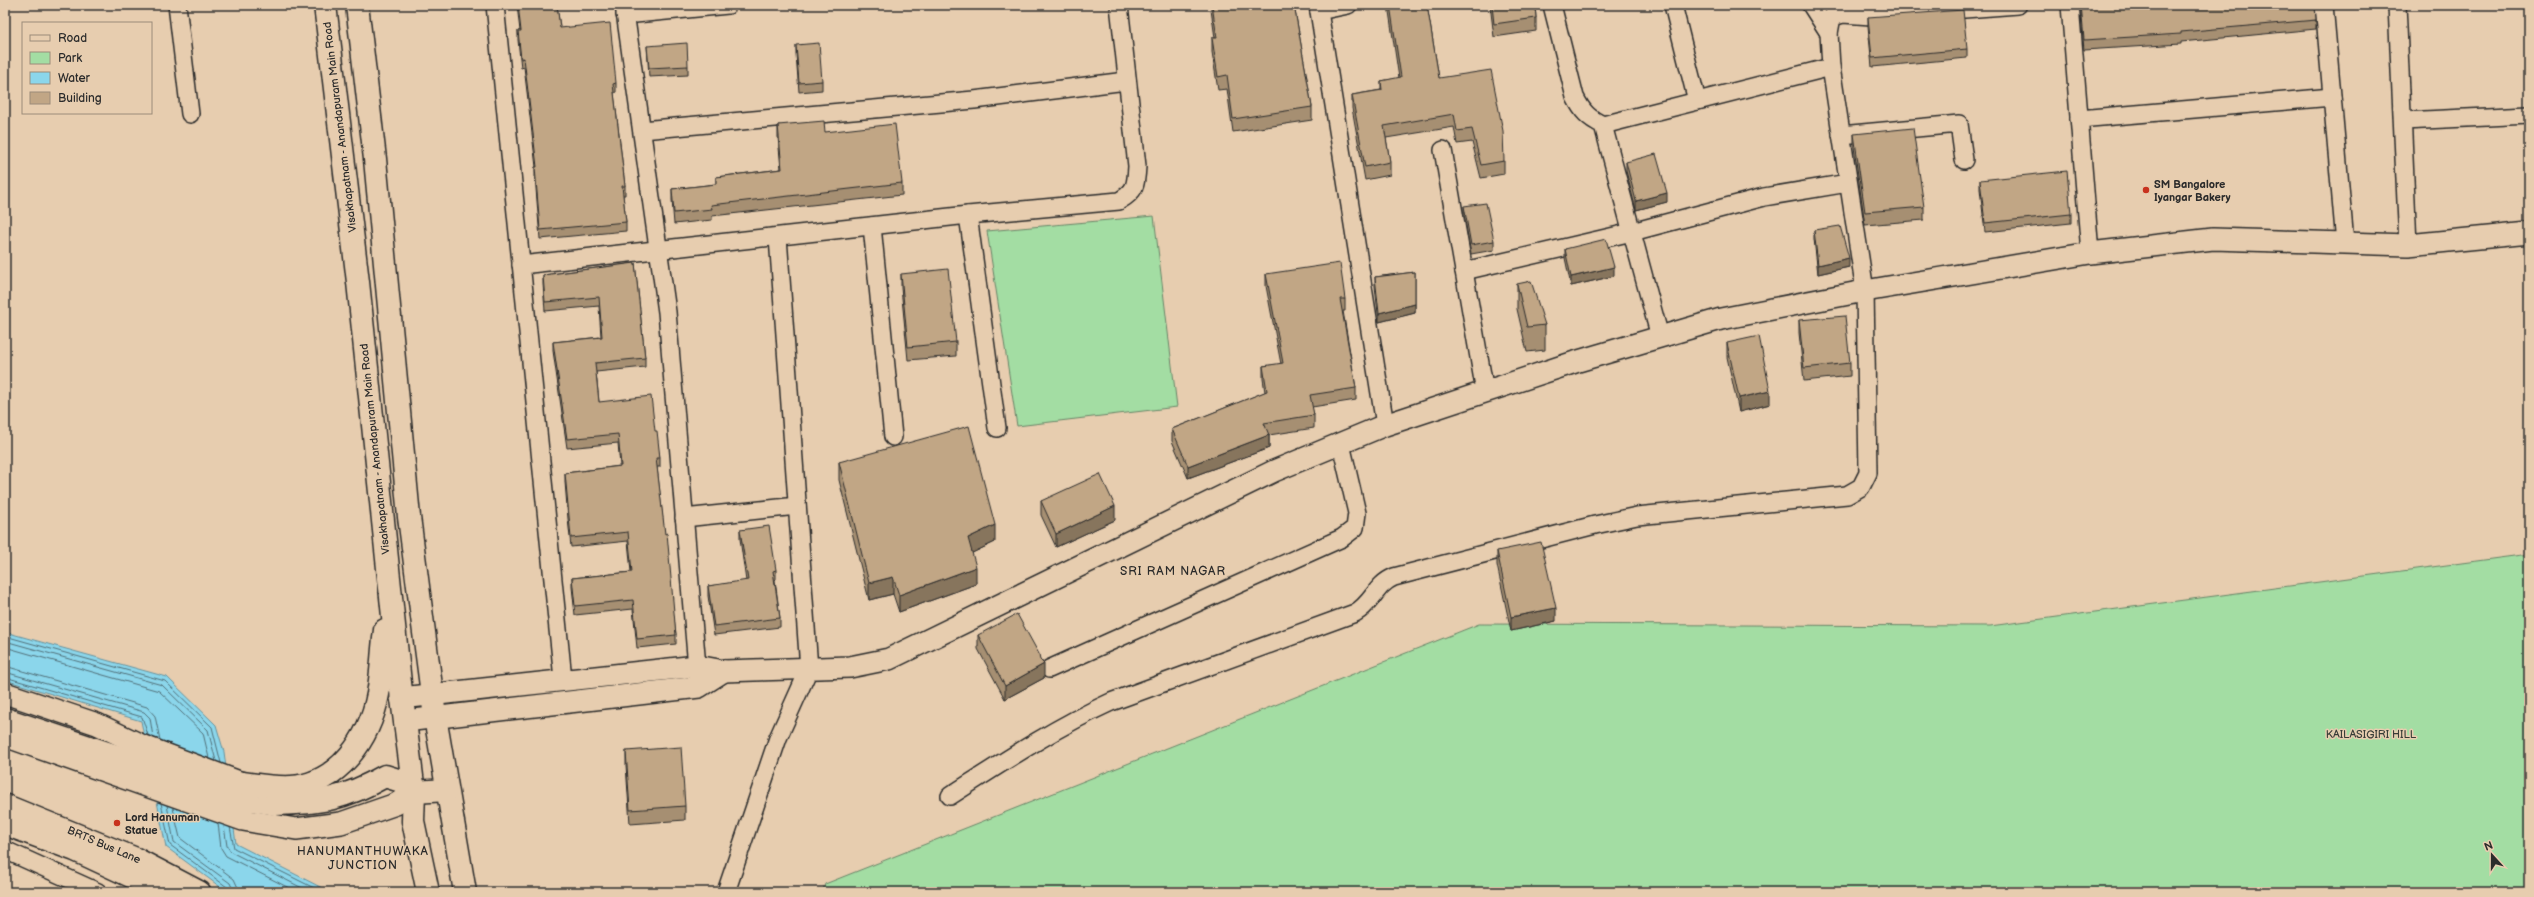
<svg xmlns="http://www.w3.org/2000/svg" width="2534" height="897" font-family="'Balsamiq Sans',sans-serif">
<rect width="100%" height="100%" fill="#e7cdaf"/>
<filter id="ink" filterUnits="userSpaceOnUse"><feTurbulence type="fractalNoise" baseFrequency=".025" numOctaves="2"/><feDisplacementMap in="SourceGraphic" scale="8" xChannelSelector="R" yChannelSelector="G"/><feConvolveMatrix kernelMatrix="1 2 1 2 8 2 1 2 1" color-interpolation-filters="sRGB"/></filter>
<g filter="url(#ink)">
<g fill="#a3dda3" stroke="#678467">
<polygon points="1154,216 1177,407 1017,426 987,231"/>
<polygon points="2529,554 2529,892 822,892 825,884 1479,624 1990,626"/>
</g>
<polygon fill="#8bd6eb" stroke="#65929e" points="5,632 167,677 216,725 224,752 236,844 330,892 227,892 166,847 141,721 5,680"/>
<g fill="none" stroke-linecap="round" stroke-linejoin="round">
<g stroke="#516f78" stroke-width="1">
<polyline points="5,636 165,681 212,727 221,763"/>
<polyline points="5,641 162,685 208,730 216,761"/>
<polyline points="5,647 159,691 203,733 209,758"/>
<polyline points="5,666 147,707 155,716 160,740"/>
<polyline points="5,672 144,712 150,718 153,737"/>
<polyline points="5,677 142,717 148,735"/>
<polyline points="161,803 170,845 227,887 229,892"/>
<polyline points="167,805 174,842 230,883 234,892"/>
<polyline points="173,808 180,838 234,879 240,892"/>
<polyline points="218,823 221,848 226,856 297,892"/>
<polyline points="224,826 227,846 231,852 310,892"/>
<polyline points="230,827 234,848 322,892"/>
</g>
<g stroke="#2b2b2b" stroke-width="20">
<g id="minor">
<polyline points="177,5 190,114"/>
<polyline points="495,5 563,679"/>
<polyline points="624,5 667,312 698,679"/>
<polyline points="1318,5 1385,425"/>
<path d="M 1552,5 L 1575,97 C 1582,111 1588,118 1603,125 L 1660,337"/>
<polyline points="1673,5 1697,101"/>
<polyline points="1811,5 1829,33"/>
<polyline points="2070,5 2090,253"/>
<polyline points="2324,5 2345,243"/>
<polyline points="2397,5 2408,245"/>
<polyline points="1319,11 1348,5"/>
<polyline points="625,15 728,5"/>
<polyline points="2079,119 2332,97"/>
<polyline points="2403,121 2529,115"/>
<polyline points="1603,125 1831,67"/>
<polyline points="642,130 974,100 1126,81"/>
<polyline points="1841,135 1959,124 1964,160"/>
<polyline points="1443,150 1485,392"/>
<polyline points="968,215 997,428"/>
<polyline points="872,226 893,437"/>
<path d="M 521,265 L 968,215 L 1119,201 C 1136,191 1136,185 1137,166 L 1119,5"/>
<polyline points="1464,271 1632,232 1764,197 1848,183"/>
<polyline points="684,518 797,506"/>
<polyline points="1049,669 1342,538 1355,528 1357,513 1341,444"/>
<path d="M 950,796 C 1003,762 1054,728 1111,702 L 1355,613 C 1373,603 1375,585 1394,577 L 1595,525 L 1637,516 L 1847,495 L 1861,487 L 1868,473 L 1865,291 L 1831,67 L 1829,33 L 1832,17 L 1843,14 L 1871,16 L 2018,5"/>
<polyline points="5,850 98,892"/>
<polyline points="726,892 778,738 809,669 778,237"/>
</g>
</g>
<g stroke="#2b2b2b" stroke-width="24">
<g id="tertiary">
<polyline points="5,693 97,724 141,745 242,783"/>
<polyline points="401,698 697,666 724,671 850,667 889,659 1274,471 1385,425 1575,362 1721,319 1859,292 2090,253 2213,239 2408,245 2529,233"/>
<polyline points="405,721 699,687 724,671"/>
<polyline points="5,736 243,820 296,829 341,823 396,804 414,792"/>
<polyline points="248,800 274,804"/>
<polyline points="5,805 135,858 200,892"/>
</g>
</g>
<g stroke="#2b2b2b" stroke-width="25">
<g id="primary">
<polyline points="325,5 358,282 400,683 414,792 413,821 428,892"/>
<polyline points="357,5 375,159 409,517 435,717 465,892"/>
<polyline points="5,719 248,800"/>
<path d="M 242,783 C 258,785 275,788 291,787 C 339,784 370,738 378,694 C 382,673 382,651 385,630"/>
<path d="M 274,804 C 321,803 344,799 385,776 L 401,781 L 414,792 L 447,790"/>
<polyline points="5,824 75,850 165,892"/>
</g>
</g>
<use href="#minor" stroke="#e7cdaf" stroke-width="17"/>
<use href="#tertiary" stroke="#e7cdaf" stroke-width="21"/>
<use href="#primary" stroke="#e7cdaf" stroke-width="22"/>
</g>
<g fill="#a68f72" stroke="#2b2b2b">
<polygon points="517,5 557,5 560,28 616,83 616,92 614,93 625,186 625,195 623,195 626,222 626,231 540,239 535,176 535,167 536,167 524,67 521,68 518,40 518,31 520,31"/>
<polygon points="1211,5 1294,5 1312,107 1312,120 1233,132 1227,89 1218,90 1212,52 1212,38 1215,38 1211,10"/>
<polygon points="1388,5 1427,5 1439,78 1504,161 1504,174 1481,178 1472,142 1457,144 1454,127 1386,138 1390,162 1390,175 1365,180 1352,108 1352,95 1381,90 1381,81 1399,78"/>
<polygon points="1490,5 1535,5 1536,18 1536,31 1494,37"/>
<polygon points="1866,5 1884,5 1871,6 1866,6"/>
<polygon points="2081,5 2316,20 2316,29 2181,42 2181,44 2084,50 2081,15"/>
<polygon points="1868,17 1967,49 1967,58 1872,67 1868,26"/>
<polygon points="796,45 822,81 822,90 799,92 796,54"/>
<polygon points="647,46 688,66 688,75 649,77"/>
<polygon points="778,125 825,132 902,183 902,195 712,216 712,220 674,224 672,200 672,189 716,184 716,177 781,169 778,137"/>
<polygon points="1854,134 1924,207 1924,220 1865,225 1854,147"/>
<polygon points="1626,162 1667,202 1636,210 1626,171"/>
<polygon points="1980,180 2071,214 2071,223 1985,232 1980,189"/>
<polygon points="1464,206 1494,241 1494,250 1471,254 1464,215"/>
<polygon points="1814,230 1849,267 1818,274 1814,239"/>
<polygon points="1565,249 1614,276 1571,286 1565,258"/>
<polygon points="635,263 645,358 645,367 596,372 599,402 655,431 660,458 660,467 657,467 676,635 676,644 637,648 633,609 575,615 572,587 572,578 631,572 628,541 571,547 568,519 565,482 565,473 620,466 618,443 567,448 553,351 553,342 601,337 599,306 545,311 543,284 543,275"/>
<polygon points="1415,272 1415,313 1379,322 1375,286 1375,277"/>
<polygon points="901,274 956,342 956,356 908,360 901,288"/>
<polygon points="1266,274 1345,299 1345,311 1343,311 1356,388 1356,400 1312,407 1314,415 1314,428 1269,435 1269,448 1188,478 1172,441 1172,429 1265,392 1263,379 1263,366 1281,364 1266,286"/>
<polygon points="1517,284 1545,325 1545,350 1527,352 1517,309"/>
<polygon points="1799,320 1850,363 1850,376 1804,381 1799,333"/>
<polygon points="1727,343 1770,404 1739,412 1727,357"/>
<polygon points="839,462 995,542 972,553 976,584 899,612 893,594 869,600 839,480"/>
<polygon points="1041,501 1115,520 1056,547 1041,515"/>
<polygon points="740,530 776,570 776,579 775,580 780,618 780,627 714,635 708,596 708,586 746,581 740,539"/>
<polygon points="1497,551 1556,621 1511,631 1497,565"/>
<polygon points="978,635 1040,660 1044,678 1005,699 978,649"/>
<polygon points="626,751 685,806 685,820 630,824 626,765"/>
</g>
<g fill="#87745d" stroke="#2b2b2b">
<polygon points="1667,193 1667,202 1636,210 1636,201"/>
<polygon points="1849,258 1849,267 1818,274 1818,265"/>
<polygon points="1614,267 1614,276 1571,286 1571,277"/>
<polygon points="1415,304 1415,313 1379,322 1379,313"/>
<polygon points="1770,391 1770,404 1739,412 1739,398"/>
<polygon points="1269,435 1269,448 1188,478 1188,466"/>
<polygon points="1115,506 1115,520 1056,547 1056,534"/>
<polygon points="995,525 995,542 968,555 968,538"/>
<polygon points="976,567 976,584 899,612 899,595"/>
<polygon points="893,577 893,594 869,600 869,583"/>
<polygon points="1556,608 1556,621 1511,631 1511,617"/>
<polygon points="1044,664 1044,678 1005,699 1005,686"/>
</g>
<g fill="#c1a685" stroke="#2b2b2b">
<polygon points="518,5 557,5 560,28 610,23 616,83 613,84 625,186 622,186 626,222 540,230 535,167 537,167 524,58 521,59 518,31 521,31"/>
<polygon points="1212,5 1294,5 1312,107 1233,119 1227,75 1218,77 1212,38 1217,38"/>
<polygon points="1390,5 1427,5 1439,78 1491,70 1503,131 1504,161 1481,165 1472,129 1457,131 1454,114 1384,126 1390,162 1365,167 1352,95 1382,90 1381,81 1401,77"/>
<polygon points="1492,5 1535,5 1536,18 1494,24"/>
<polygon points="2081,5 2315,5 2316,20 2181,32 2181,34 2084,40"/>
<polygon points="1963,10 1967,49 1872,58 1868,17"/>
<polygon points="687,43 688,66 649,68 647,46"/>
<polygon points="819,43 822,81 799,83 796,45"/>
<polygon points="824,121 825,132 895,124 902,183 711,205 712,209 674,213 672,189 716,184 716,177 782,169 778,125"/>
<polygon points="1913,128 1924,207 1865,212 1854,134"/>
<polygon points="1656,154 1667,193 1636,201 1626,162"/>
<polygon points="2067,171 2071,214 1985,223 1980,180"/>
<polygon points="1486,203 1494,241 1471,245 1464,206"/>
<polygon points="1840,226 1849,258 1818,265 1814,230"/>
<polygon points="1606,239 1614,267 1571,277 1565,249"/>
<polygon points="635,263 645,358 595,363 599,402 651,396 655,431 657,431 660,458 656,458 665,534 667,533 676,635 637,639 633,600 575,606 572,578 632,572 628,532 571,538 565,473 621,466 618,434 567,439 553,342 602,337 599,297 545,302 543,275"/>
<polygon points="1340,263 1345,299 1340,299 1356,388 1310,395 1314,415 1264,423 1269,435 1188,466 1172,429 1267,391 1263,366 1283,363 1266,274"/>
<polygon points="948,269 956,342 908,347 901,274"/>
<polygon points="1415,272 1415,304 1379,313 1375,277"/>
<polygon points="1531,281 1545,325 1527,327 1517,284"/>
<polygon points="1845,316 1850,363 1804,368 1799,320"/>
<polygon points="1759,336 1770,391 1739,398 1727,343"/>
<polygon points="969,426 995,525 968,538 976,567 899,595 893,577 869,583 839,462"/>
<polygon points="1100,474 1115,506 1056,534 1041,501"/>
<polygon points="769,526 776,570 773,571 780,618 714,626 708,586 748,580 740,530"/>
<polygon points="1541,542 1556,608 1511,617 1497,551"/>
<polygon points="1017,614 1039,654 1040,660 1044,664 1005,686 978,635"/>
<polygon points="681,747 685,806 630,810 626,751"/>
</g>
</g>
<g fill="#c8321e" stroke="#e7cdaf" stroke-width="1.5">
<circle cx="2146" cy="190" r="4"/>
<circle cx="117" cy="823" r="4"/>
</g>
<g text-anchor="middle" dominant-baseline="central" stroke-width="3" stroke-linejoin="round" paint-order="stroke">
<g font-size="11" fill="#2b2b2b" stroke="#e7cdaf">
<text transform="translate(340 127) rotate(-97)">Visakhapatnam - Anandapuram Main Road</text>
<text transform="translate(375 449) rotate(-96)">Visakhapatnam - Anandapuram Main Road</text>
<text transform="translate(104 845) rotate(23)">BRTS Bus Lane</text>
</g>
<g font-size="11" font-weight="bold" fill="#2b2b2b" stroke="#e7cdaf" text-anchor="start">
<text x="2154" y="184">SM Bangalore<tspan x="2154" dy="13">Iyangar Bakery</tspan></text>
<text x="125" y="817">Lord Hanuman<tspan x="125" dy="13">Statue</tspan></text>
</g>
<g font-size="11" fill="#373d37" stroke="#e7cdaf">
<text x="2371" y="734">KAILASIGIRI HILL</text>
</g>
<g font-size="12" letter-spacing="1" fill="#2b2b2b" stroke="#e7cdaf">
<text x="1173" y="571">SRI RAM NAGAR</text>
<text x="363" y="851">HANUMANTHUWAKA<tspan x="363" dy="14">JUNCTION</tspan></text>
</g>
</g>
<rect width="2534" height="897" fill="none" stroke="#e7cdaf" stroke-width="20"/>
<rect x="10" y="10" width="2514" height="877" fill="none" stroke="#2b2b2b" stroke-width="1.5" filter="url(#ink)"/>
<rect x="22" y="22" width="130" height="92" fill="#e7cdaf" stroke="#9c8c7a"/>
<rect x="30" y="35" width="20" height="6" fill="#e7cdaf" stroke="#9c8c7a"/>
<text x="58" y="42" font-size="12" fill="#2b2b2b">Road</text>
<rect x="30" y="52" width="20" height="12" fill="#a3dda3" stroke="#9c8c7a"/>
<text x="58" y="62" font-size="12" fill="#2b2b2b">Park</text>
<rect x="30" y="72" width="20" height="12" fill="#8bd6eb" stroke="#9c8c7a"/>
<text x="58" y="82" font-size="12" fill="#2b2b2b">Water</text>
<rect x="30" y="92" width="20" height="12" fill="#c1a685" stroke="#9c8c7a"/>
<text x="58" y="102" font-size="12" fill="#2b2b2b">Building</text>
<g transform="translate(2492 855) rotate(339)" stroke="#e7cdaf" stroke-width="3" paint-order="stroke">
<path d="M0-3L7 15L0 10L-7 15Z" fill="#2b2b2b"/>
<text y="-6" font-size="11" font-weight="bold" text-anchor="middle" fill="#2b2b2b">N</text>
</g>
</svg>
